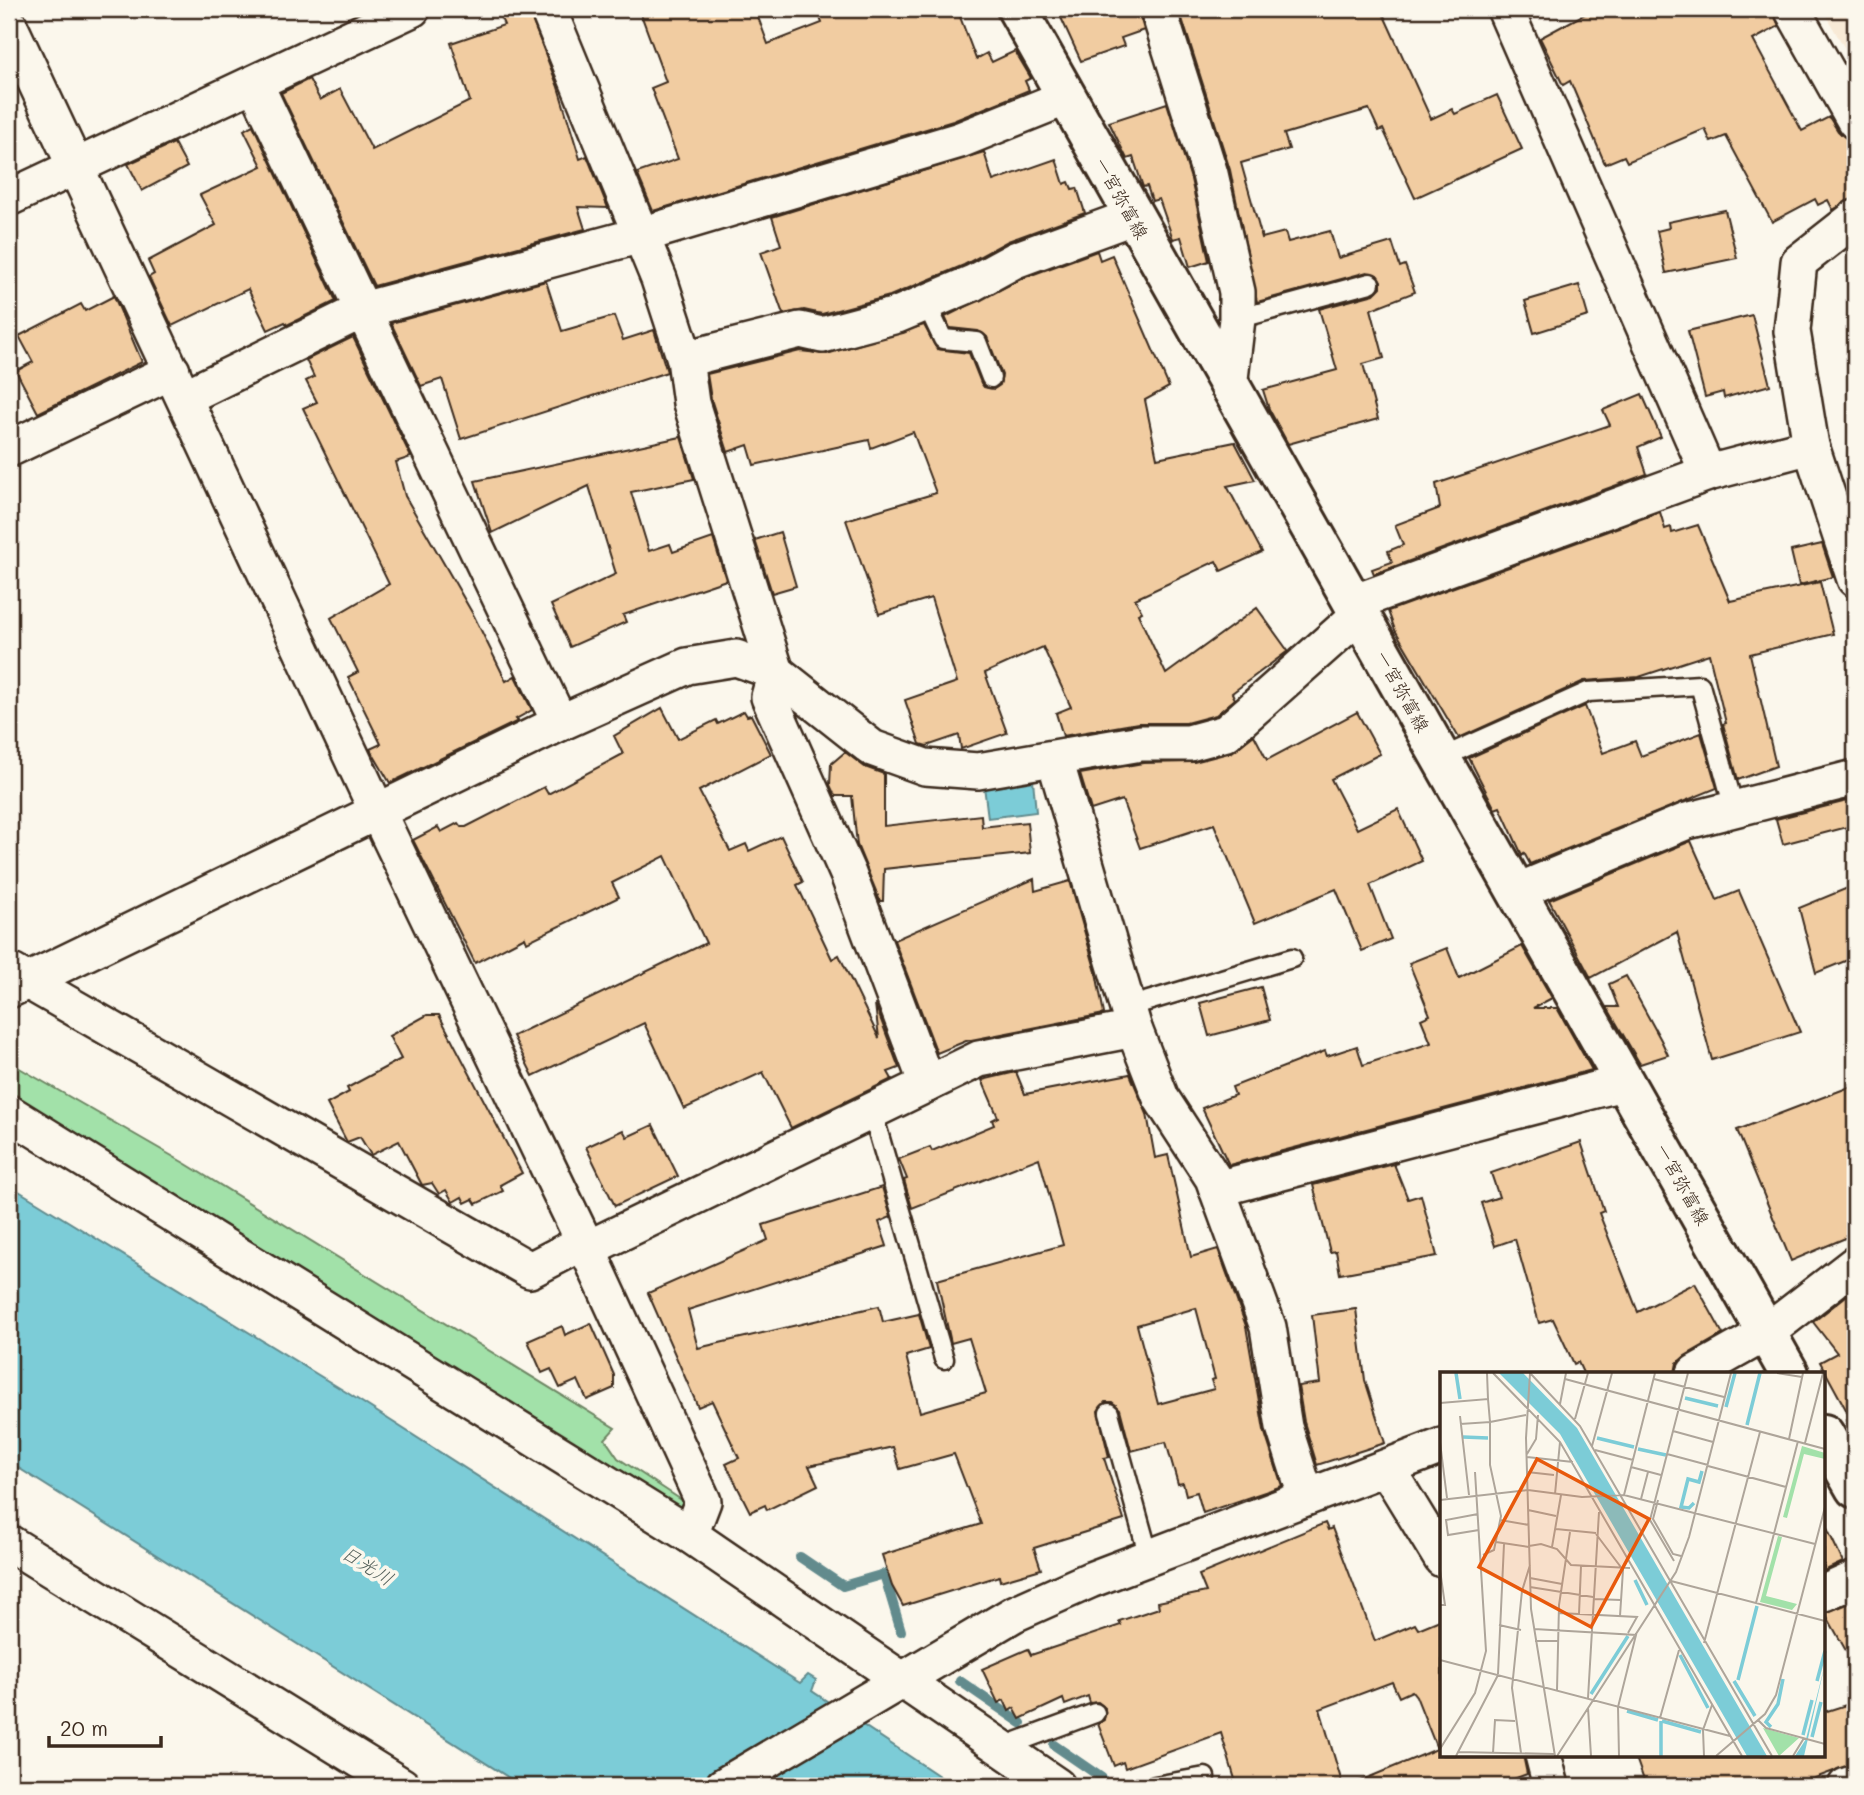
<svg xmlns="http://www.w3.org/2000/svg" width="1864" height="1795" font-family="Mali,'Klee One',sans-serif">
<rect width="100%" height="100%" fill="#fbf7ec"/>
<filter id="ink" filterUnits="userSpaceOnUse"><feTurbulence type="fractalNoise" baseFrequency=".0143" numOctaves="2"/><feDisplacementMap in="SourceGraphic" scale="14" xChannelSelector="R" yChannelSelector="G"/><feConvolveMatrix kernelMatrix="1 2 1 2 8 2 1 2 1" color-interpolation-filters="sRGB"/></filter>
<g filter="url(#ink)">
<polygon fill="#f8ead6" points="1822,9 1855,9 1855,66"/>
<polygon fill="#a2e1a9" stroke="#6e8664" stroke-width="2" points="9,1062 186,1164 615,1428 605,1439 618,1458 683,1501 680,1507 649,1498 9,1100"/>
<g fill="#7cccd7" stroke="#628b8d" stroke-width="2">
<polygon points="1033,780 1036,812 988,818 984,786"/>
<polygon points="9,1185 346,1392 800,1683 808,1675 816,1680 812,1691 954,1786 522,1786 9,1462"/>
</g>
<g fill="none" stroke-linecap="round" stroke-linejoin="round">
<g stroke="#628b8d" stroke-width="10">
<polyline points="800,1557 843,1586 884,1574 901,1631"/>
<polyline points="960,1681 1021,1723"/>
<polyline points="1054,1745 1102,1778"/>
</g>
</g>
<g fill="#f1cca1" stroke="#3b2a1e" stroke-width="2" fill-rule="evenodd">
<polygon points="497,9 528,9 558,87 580,159 587,156 608,208 578,207 585,229 374,286 281,93 309,79 320,100 340,89 372,150 470,101 451,43 504,25"/>
<polygon points="639,9 755,9 768,44 822,23 817,9 957,9 976,59 987,53 992,62 1015,51 1031,78 1025,81 1029,90 953,121 653,211 637,173 678,159 651,88 666,82"/>
<polygon points="1057,9 1138,9 1144,30 1121,38 1124,46 1081,61"/>
<polygon points="1179,9 1381,9 1431,119 1452,109 1455,114 1497,95 1522,149 1415,198 1383,129 1379,131 1369,109 1284,134 1289,149 1241,163 1262,238 1285,232 1288,242 1330,231 1338,258 1392,242 1400,267 1405,265 1415,292 1371,309 1384,358 1363,364 1378,419 1288,444 1269,409 1263,390 1337,370 1319,309 1374,294 1381,287 1381,281 1377,275 1367,272 1257,302 1230,170"/>
<polygon points="1594,9 1772,9 1779,26 1753,40 1802,131 1829,117 1838,131 1847,139 1855,154 1855,198 1833,210 1828,200 1818,205 1815,199 1772,222 1726,136 1711,142 1705,129 1627,162 1624,156 1605,164 1570,81 1563,85 1540,38"/>
<polygon points="1167,103 1191,179 1209,261 1190,267 1181,237 1173,239 1159,199 1152,201 1147,186 1143,187 1133,157 1127,159 1109,122"/>
<polygon points="253,125 336,301 287,325 285,322 268,330 248,289 172,326 149,277 154,274 148,261 216,225 200,195 262,166 244,130"/>
<polygon points="174,143 187,167 142,191 128,164"/>
<polygon points="984,152 993,181 1056,159 1064,184 1069,182 1072,189 1077,188 1085,213 1008,241 964,265 890,296 822,314 804,310 783,314 761,252 781,245 772,217"/>
<polygon points="1725,210 1737,258 1666,273 1657,231 1669,228 1668,222"/>
<polygon points="1097,251 1100,260 1112,255 1169,387 1145,400 1157,458 1235,442 1255,480 1227,486 1262,552 1221,571 1216,561 1135,599 1142,612 1138,614 1166,674 1257,608 1288,651 1232,693 1235,699 1216,715 1186,723 1138,723 1063,736 1056,713 1071,707 1043,647 985,673 1007,733 961,749 959,735 927,746 920,744 905,700 957,682 931,598 879,614 846,520 936,493 913,432 871,448 869,440 754,465 748,445 728,452 711,399 707,374 800,351 827,354 924,325 937,349 969,353 981,383 984,387 994,389 1000,385 1002,375 987,337 978,331 950,328 945,317 1023,278"/>
<polygon points="546,281 562,331 614,316 623,340 654,330 667,372 461,439 442,379 421,386 391,323"/>
<polygon points="1579,285 1588,316 1534,333 1525,301"/>
<polygon points="114,296 142,362 38,413 16,371 33,362 19,336 81,304 85,311"/>
<polygon points="1752,315 1770,385 1724,398 1723,392 1705,397 1688,331"/>
<polygon points="353,337 411,457 396,462 405,496 474,616 506,681 515,676 532,710 516,719 518,721 390,783 370,749 381,744 348,677 358,672 331,618 389,584 303,408 317,402 306,381 314,377 306,360"/>
<polygon points="1642,394 1661,437 1638,447 1647,474 1374,574 1372,569 1392,562 1388,551 1403,545 1395,525 1440,508 1436,484 1610,425 1603,410"/>
<polygon points="681,437 694,479 631,492 649,551 670,544 673,552 713,538 726,580 623,615 626,622 570,647 551,605 616,574 589,486 492,533 475,481"/>
<polygon points="1660,512 1665,529 1671,527 1672,533 1698,525 1730,601 1820,582 1833,634 1750,654 1776,766 1738,780 1723,724 1726,723 1709,654 1639,677 1584,681 1459,738 1395,630 1388,611"/>
<polygon points="780,532 796,586 772,593 755,540"/>
<polygon points="1822,544 1833,577 1799,585 1791,551"/>
<polygon points="1585,706 1603,753 1635,741 1641,756 1701,733 1717,788 1530,864 1524,853 1522,855 1500,807 1495,809 1469,758"/>
<polygon points="662,708 678,739 716,720 718,724 744,711 747,716 751,715 771,754 699,791 730,851 746,844 749,851 781,836 803,882 797,885 832,959 839,955 879,1038 875,1004 899,1068 888,1072 892,1079 791,1128 763,1072 684,1109 644,1023 533,1076 513,1036 706,943 665,856 612,883 619,897 527,942 525,937 475,963 413,840 438,827 441,832 458,823 461,827 466,827 544,787 548,794 623,754 614,736"/>
<polygon points="1357,712 1380,754 1331,779 1357,829 1398,809 1422,861 1370,885 1391,939 1362,951 1336,889 1255,923 1214,824 1140,848 1122,800 1091,810 1080,774 1143,763 1194,762 1232,752 1254,735 1267,760"/>
<polygon points="845,752 865,767 884,774 884,826 981,815 982,827 1027,822 1030,853 884,869 883,901 880,901 857,845 852,796 835,796 830,785 831,764"/>
<polygon points="1855,799 1855,825 1783,844 1776,819"/>
<polygon points="1691,841 1717,900 1739,891 1800,1032 1712,1060 1677,932 1591,978 1549,900"/>
<polygon points="1034,879 1035,891 1070,881 1096,972 1104,1014 966,1041 937,1053 894,940"/>
<polygon points="1855,885 1855,957 1816,973 1799,908"/>
<polygon points="1522,946 1552,998 1533,1008 1557,1008 1592,1070 1229,1165 1202,1108 1235,1095 1232,1087 1325,1051 1327,1056 1357,1046 1363,1065 1431,1043 1421,1019 1430,1015 1409,963 1447,948 1459,978"/>
<polygon points="1626,976 1661,1040 1668,1055 1640,1064 1607,1007 1618,1007 1609,984"/>
<polygon points="1261,987 1270,1020 1209,1036 1200,1003"/>
<polygon points="427,1015 439,1015 522,1173 500,1185 503,1191 476,1204 473,1199 465,1203 462,1197 453,1202 446,1190 439,1194 432,1183 422,1185 399,1141 371,1155 360,1137 347,1142 327,1104 349,1092 347,1088 401,1059 389,1036"/>
<path d="M 1016,1072 L 1025,1094 L 1130,1074 L 1147,1114 L 1155,1158 L 1168,1155 L 1191,1257 L 1218,1249 L 1246,1326 L 1264,1430 L 1282,1486 L 1203,1513 L 1197,1492 L 1186,1495 L 1183,1483 L 1178,1484 L 1166,1442 L 1131,1451 L 1120,1409 L 1112,1402 L 1105,1402 L 1098,1411 L 1109,1457 L 1104,1458 L 1124,1520 L 1034,1548 L 1041,1569 L 1000,1581 L 999,1576 L 903,1606 L 892,1586 L 882,1555 L 981,1524 L 954,1454 L 900,1469 L 893,1447 L 809,1466 L 818,1485 L 767,1510 L 765,1505 L 750,1512 L 726,1464 L 739,1458 L 712,1401 L 698,1407 L 648,1293 L 768,1240 L 763,1225 L 882,1187 L 891,1217 L 879,1222 L 887,1246 L 688,1310 L 698,1348 L 879,1306 L 883,1322 L 919,1314 L 929,1349 L 906,1356 L 920,1412 L 986,1393 L 969,1338 L 951,1343 L 937,1280 L 1063,1245 L 1039,1158 L 912,1208 L 904,1180 L 907,1179 L 899,1159 L 930,1147 L 932,1151 L 994,1125 L 992,1120 L 998,1117 L 982,1080 ZM 1196,1308 L 1215,1379 L 1211,1380 L 1214,1389 L 1158,1404 L 1137,1325 Z"/>
<polygon points="1855,1085 1855,1234 1791,1261 1737,1130"/>
<polygon points="653,1125 678,1176 615,1206 586,1147 623,1130 627,1137"/>
<polygon points="1581,1142 1604,1211 1599,1213 1638,1312 1695,1283 1723,1334 1685,1356 1677,1363 1675,1373 1583,1373 1578,1362 1574,1364 1553,1319 1539,1323 1515,1239 1495,1246 1481,1203 1499,1197 1491,1173"/>
<polygon points="1398,1163 1394,1164 1408,1199 1421,1195 1437,1256 1340,1274 1336,1251 1330,1252 1313,1185"/>
<polygon points="1855,1289 1855,1426 1820,1362 1837,1353 1813,1322"/>
<polygon points="1356,1309 1365,1380 1385,1443 1317,1465 1304,1422 1298,1386 1320,1383 1312,1315"/>
<polygon points="591,1323 614,1375 614,1388 587,1400 578,1380 560,1388 551,1369 542,1373 528,1341 562,1326 565,1335"/>
<polygon points="1824,1522 1843,1562 1824,1571"/>
<polygon points="1325,1523 1328,1530 1332,1528 1375,1641 1415,1624 1418,1629 1442,1619 1442,1755 1523,1755 1527,1774 1495,1786 1348,1786 1437,1749 1416,1696 1412,1691 1399,1697 1392,1682 1320,1709 1343,1786 1237,1786 1221,1733 1125,1768 1123,1762 1114,1766 1098,1724 1104,1720 1105,1708 1098,1702 1090,1703 1088,1696 1065,1705 1063,1699 1020,1719 1014,1708 1009,1711 1004,1700 998,1703 982,1669 1028,1649 1031,1655 1121,1625 1119,1621 1159,1608 1158,1602 1206,1592 1199,1575"/>
<polygon points="1855,1601 1855,1667 1825,1613"/>
<polygon points="1855,1702 1855,1763 1794,1786 1646,1786 1635,1755 1824,1755 1824,1712"/>
</g>
<g fill="none" stroke-linecap="round" stroke-linejoin="round">
<g stroke="#3b2a1e" stroke-width="23">
<g id="service">
<polyline points="926,303 943,339 977,342 991,378"/>
<polyline points="1237,319 1370,283"/>
<polyline points="1441,758 1588,692 1700,685 1734,808"/>
<polyline points="1128,1007 1292,958"/>
<polyline points="872,1111 944,1359"/>
<polyline points="1109,1413 1149,1557"/>
<polyline points="1000,1748 1095,1713"/>
<polyline points="1155,1786 1205,1777"/>
</g>
</g>
<g stroke="#3b2a1e" stroke-width="40">
<g id="minor">
<polyline points="548,9 659,279 685,359 691,403 776,672 769,697 848,874 927,1084"/>
<polyline points="1158,9 1210,174 1237,292 1237,319 1229,387"/>
<polyline points="1505,9 1708,473"/>
<polyline points="1792,9 1855,121"/>
<polyline points="9,25 378,813 584,1242 703,1501 690,1535"/>
<polyline points="255,84 560,723"/>
<polyline points="9,198 412,9"/>
<polyline points="1855,218 1799,262 1792,331 1811,446 1855,579"/>
<polyline points="685,359 800,330 822,335 897,315 973,283 1015,260 1132,217"/>
<polyline points="185,397 363,310 641,235 960,140 1067,97"/>
<polyline points="9,449 172,371"/>
<polyline points="1353,603 1708,473 1811,446"/>
<polyline points="1055,760 1134,1029 1161,1098 1213,1178 1268,1327 1284,1427 1306,1496"/>
<polyline points="1516,892 1687,821 1855,778"/>
<polyline points="12,972 530,1270 584,1242"/>
<polyline points="9,990 560,723 687,666 736,658 776,672 872,748 925,767 978,771 1141,743 1189,743 1226,733 1360,614"/>
<polyline points="9,1113 690,1535 1057,1786"/>
<polyline points="1217,1189 1626,1082"/>
<polyline points="587,1249 979,1059 1134,1029"/>
<polyline points="1695,1373 1766,1333 1855,1264"/>
<polyline points="1387,1469 1442,1559"/>
<polyline points="9,1543 402,1786"/>
<polyline points="1824,1593 1855,1579"/>
<polyline points="1543,1755 1551,1786"/>
<polyline points="723,1786 1014,1614 1090,1580 1442,1446"/>
<polyline points="1846,1786 1855,1783"/>
</g>
</g>
<g stroke="#3b2a1e" stroke-width="44">
<g id="secondary">
<polyline points="1017,9 1789,1373"/>
<polyline points="1824,1434 1855,1488"/>
</g>
</g>
<use href="#service" stroke="#fbf7ec" stroke-width="18"/>
<use href="#minor" stroke="#fbf7ec" stroke-width="35"/>
<use href="#secondary" stroke="#fbf7ec" stroke-width="38"/>
</g>
</g>
<g text-anchor="middle" dominant-baseline="central" stroke-width="7" stroke-linejoin="round" paint-order="stroke">
<g font-size="18" fill="#3b2a1e" stroke="#fbf7ec">
<text transform="translate(1122 198) rotate(61)">一宮弥富線</text>
<text transform="translate(1403 691) rotate(61)">一宮弥富線</text>
<text transform="translate(1683 1184) rotate(61)">一宮弥富線</text>
</g>
<g font-size="19" font-style="italic" fill="#4e5b56" stroke="#fbf7ec">
<text transform="translate(368 1565) rotate(32)">日光川</text>
</g>
</g>
<g transform="translate(1440 1372)">
<rect width="385" height="385" fill="#fbf7ec"/>
<path d="M 362,74 L 385,81 L 385,87 L 364,82 L 347,146 L 343,145 ZM 338,164 L 342,165 L 326,224 L 357,232 L 352,238 L 320,230 ZM 323,356 L 359,366 L 339,384 Z" fill="#a2e1a9"/>
<path d="M 59,1 L 83,1 L 137,56 L 327,384 L 307,384 L 120,62 ZM 385,292 L 364,384 L 355,384 L 366,367 Z" fill="#7cccd7"/>
<path fill="none" stroke="#7cccd7" stroke-width="3.5" d="M 16,1 L 20,27M 245,26 L 278,34M 286,35 L 295,1M 307,53 L 320,1M 23,65 L 48,66M 157,66 L 194,75M 198,77 L 226,83M 254,131 L 249,136 L 241,135 L 248,107 L 259,110 L 262,99M 195,208 L 207,233M 240,283 L 268,336M 298,308 L 317,234M 294,309 L 315,344M 377,309 L 385,279M 151,322 L 188,264M 187,339 L 218,348M 221,349 L 221,384M 222,349 L 261,360M 331,355 L 326,350 L 338,332 L 343,307M 363,363 L 372,328M 372,365 L 381,330"/>
<path fill="none" stroke="#aea59a" stroke-width="2" d="M 47,1 L 48,27M 53,1 L 120,70 L 302,384M 90,1 L 140,54 L 332,384M 90,1 L 86,66 L 91,237 L 115,384M 337,1 L 362,5M 125,7 L 385,77M 214,7 L 284,25M 0,31 L 48,27 L 50,50 L 86,43M 120,32 L 126,1M 20,44 L 29,123M 135,47 L 148,1M 20,52 L 50,50 L 50,93 L 61,144 L 54,178 L 43,183M 233,59 L 273,70M 349,67 L 363,1M 0,70 L 7,126M 365,71 L 383,1M 152,74 L 172,1M 155,78 L 193,88M 87,82 L 96,67 L 98,43M 227,82 L 268,93M 87,85 L 133,90M 268,94 L 346,115M 191,95 L 221,103M 87,100 L 114,103M 115,122 L 120,70M 184,123 L 215,1M 201,127 L 208,100M 0,128 L 88,118 L 142,125 L 184,123 L 375,172M 218,128 L 213,147 L 233,182 L 241,184M 88,138 L 116,144M 38,142 L 6,148 L 8,163 L 39,158M 60,148 L 89,153M 116,157 L 156,161M 156,162 L 183,198 L 180,244M 56,170 L 89,175M 89,174 L 101,172 L 117,177 L 131,193 L 190,196M 112,175 L 121,123M 234,189 L 210,148 L 248,1M 0,198 L 5,233 L 0,233M 90,206 L 122,212M 231,209 L 385,249M 90,215 L 153,225M 153,227 L 181,228M 316,231 L 358,69M 119,241 L 197,245 L 188,261M 139,242 L 141,194M 59,253 L 81,258M 94,257 L 196,263 L 178,335 L 179,384M 95,269 L 119,269M 264,271 L 320,60M 0,288 L 290,364M 58,302 L 64,172M 117,318 L 119,233 L 130,160M 148,326 L 159,140M 148,336 L 151,384M 220,346 L 239,278M 318,348 L 326,356 L 385,372M 0,377 L 35,321 L 46,279 L 35,100M 18,380 L 114,382M 53,381 L 55,348 L 75,349M 81,381 L 72,316 L 82,219 L 90,193M 16,384 L 58,303M 117,384 L 236,200 L 249,165 L 291,1M 264,384 L 263,358 L 272,333M 276,384 L 325,342 L 336,323 L 385,135M 353,384 L 364,366"/>
<path fill="#e8590c" fill-opacity="0.15" stroke="#e8590c" stroke-width="3.5" d="M 97,87 L 209,147 L 151,255 L 39,195 Z"/>
<rect width="385" height="385" fill="none" stroke="#3b2a1e" stroke-width="3.5"/>
</g>
<rect width="1864" height="1795" fill="none" stroke="#fbf7ec" stroke-width="35"/>
<rect x="18" y="18" width="1829" height="1760" fill="none" stroke="#3b2a1e" stroke-width="2.5" filter="url(#ink)"/>
<path d="M49 1736v10h112v-10" fill="none" stroke="#3b2a1e" stroke-width="3.5"/>
<text x="60" y="1736" font-size="21" fill="#3b2a1e" stroke="#fbf7ec" stroke-width="5" paint-order="stroke">20 m</text>
</svg>
